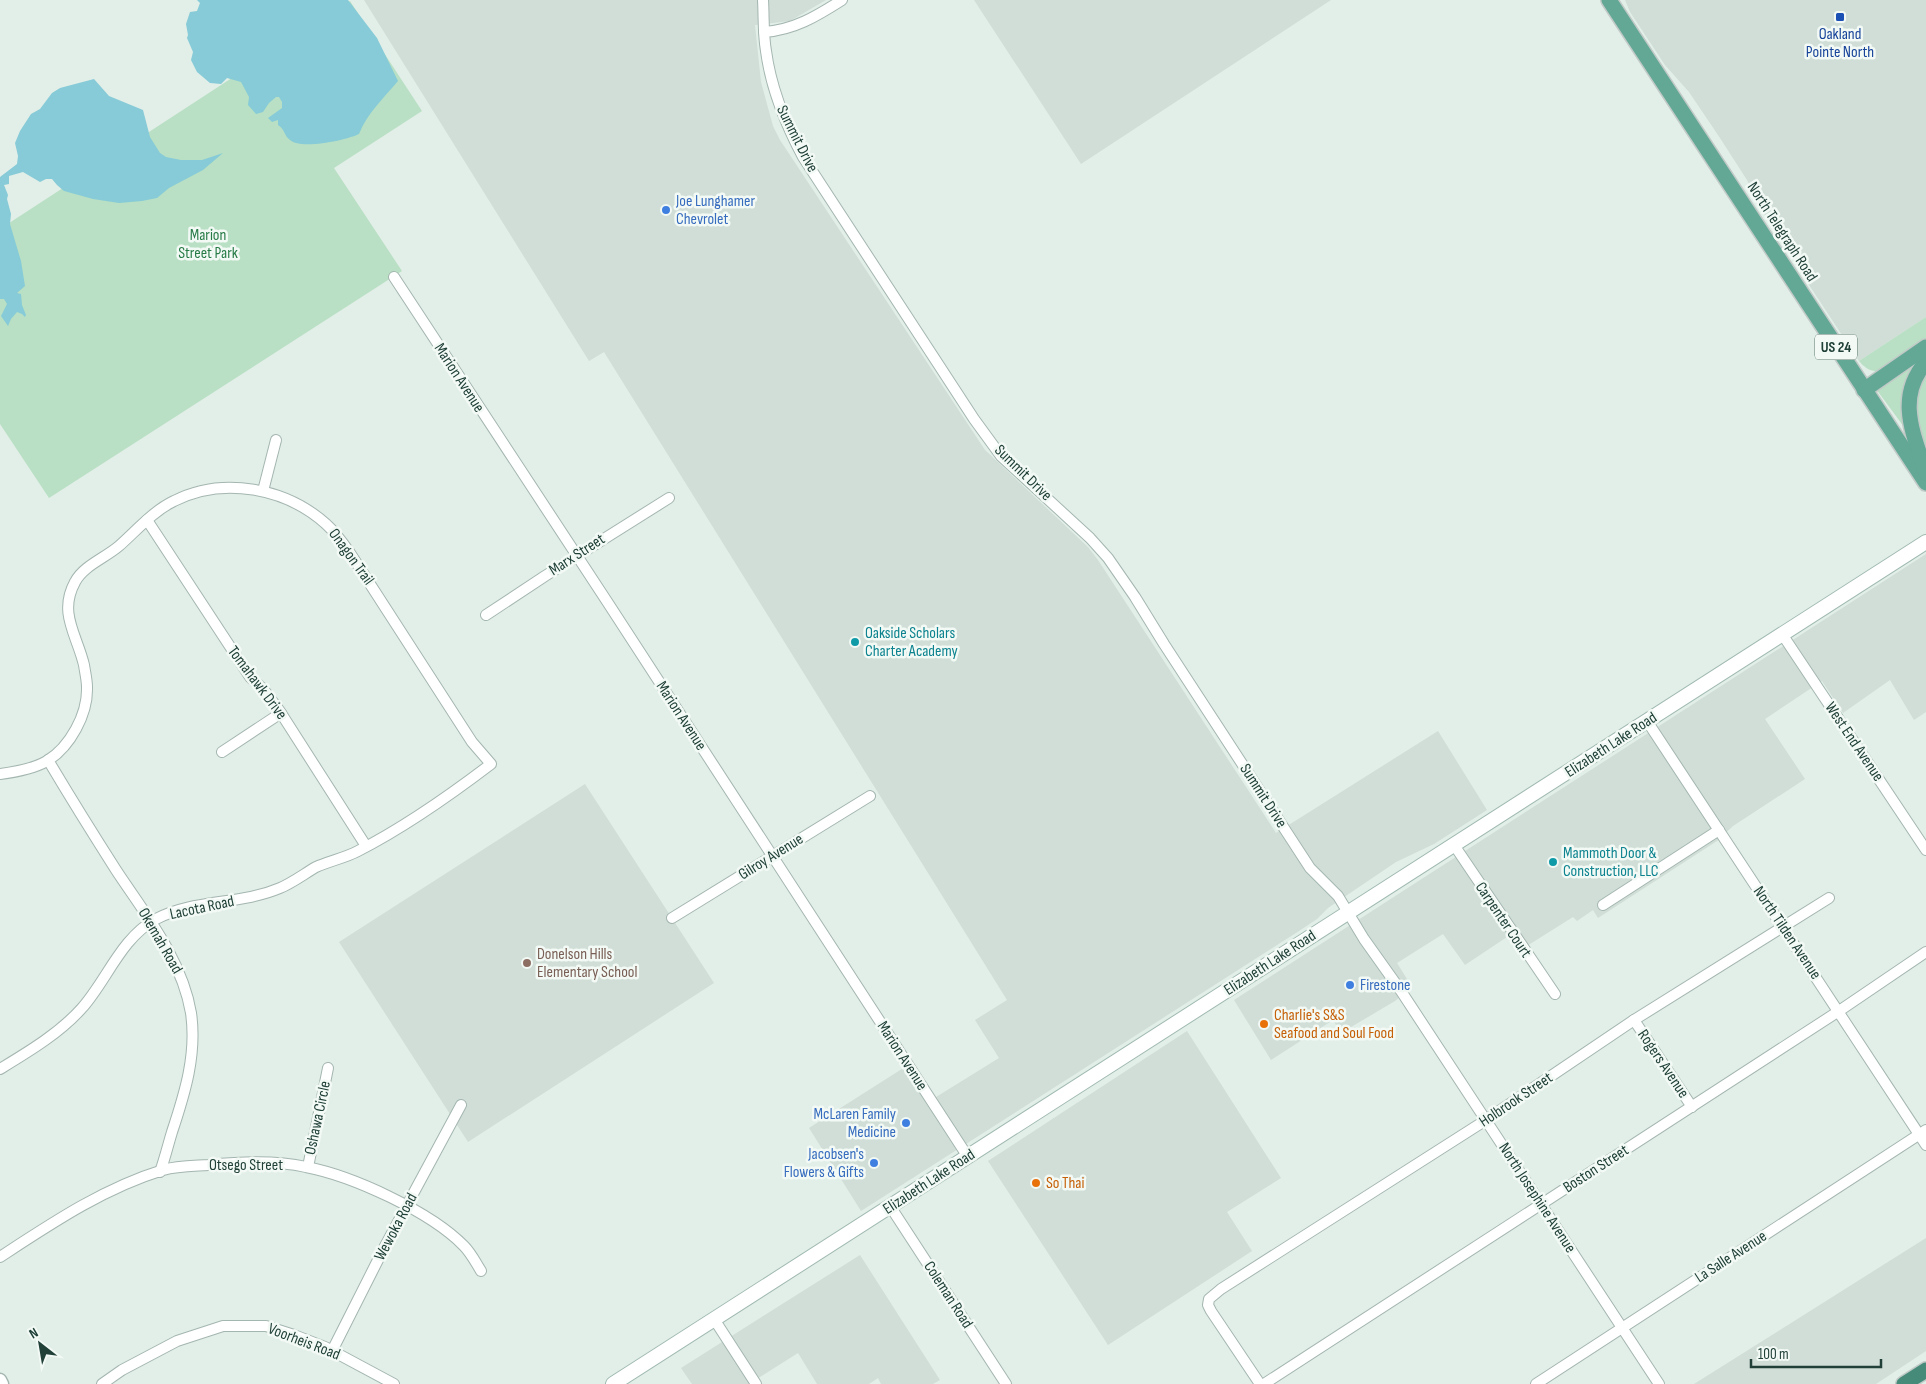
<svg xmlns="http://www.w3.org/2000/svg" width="1926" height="1384" font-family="'Sofia Sans Condensed',sans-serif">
<rect width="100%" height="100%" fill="#e2eee8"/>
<g fill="#d0ded7">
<polygon points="364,0 826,0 790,21 755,25 761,82 773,126 780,140 985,450 1088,547 1098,560 1276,833 1438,731 1487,810 1434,844 1396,862 1328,908 1317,919 1299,931 861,1211 809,1128 905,1067 928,1102 999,1058 975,1020 1007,1000 604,352 589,361"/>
<polygon points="974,0 1331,0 1081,164"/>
<polygon points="1625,0 1926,0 1926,317 1859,361 1771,227 1747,180 1720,138 1689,92 1665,65 1630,12"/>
<polygon points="1926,554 1926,712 1914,720 1890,680 1843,713 1822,681 1765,719 1805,779 1733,826 1717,841 1598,918 1593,910 1577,921 1573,917 1517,952 1507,937 1465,965 1443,934 1397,963 1412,987 1395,1001 1341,1033 1333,1020 1271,1060 1234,1000"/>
<polygon points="585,784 714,983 468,1142 339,942"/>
<polygon points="1187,1031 1281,1178 1227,1212 1252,1251 1108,1345 988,1161"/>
<polygon points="1926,1238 1926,1351 1876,1384 1694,1384"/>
<polygon points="860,1255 940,1380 933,1384 881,1384 878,1378 869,1384 817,1384 798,1353 749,1384 692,1384 681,1368"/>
</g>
<g fill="#b9e0c4">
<polygon points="350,1 422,111 334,168 402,271 49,498 0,424 0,229"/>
<path d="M 1926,317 L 1926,342 C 1915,349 1888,371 1876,371 C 1869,371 1863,366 1859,361 Z"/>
<polygon points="1926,351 1907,431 1876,389"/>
<polygon points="1926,367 1926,453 1912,420 1922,373"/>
</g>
<g fill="#86cbd7">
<path d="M 197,0 L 348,0 L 377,38 L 398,81 C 384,98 368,112 359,134 C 347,140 301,150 290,140 C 284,136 285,129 278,125 L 278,120 L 272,122 L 268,118 L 282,108 L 282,102 L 279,97 L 276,97 L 269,103 L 263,112 L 256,114 L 248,105 L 249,97 L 241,82 L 227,78 L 221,84 L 210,83 L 197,72 L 191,60 L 193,52 L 187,38 L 188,35 L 186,24 L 190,12 L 197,11 L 200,3 Z"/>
<polygon points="94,79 109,96 143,110 150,137 160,153 166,157 181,160 202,160 223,153 203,170 169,188 157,198 142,201 119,203 93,199 64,191 57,185 52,179 46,179 40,182 23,172 9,176 9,184 4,185 8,195 7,199 11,214 10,224 21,261 25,286 17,293 21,294 22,305 26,315 25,317 22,314 17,312 11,319 8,326 1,316 7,304 4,299 0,299 0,177 17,164 18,156 15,143 20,131 31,114 40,109 52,93 60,88"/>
</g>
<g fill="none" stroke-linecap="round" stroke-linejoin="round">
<g stroke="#a4b6b0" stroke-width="12">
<g id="minor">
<path d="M 763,0 C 764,17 763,34 766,51 C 771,89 785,123 803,157 L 974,419 L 1001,456 L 1090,538 L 1108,558 L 1135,597 L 1164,644 L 1310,868 L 1338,896 L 1364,939 L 1401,991 L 1659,1384"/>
<path d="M 764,32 C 794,30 817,16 842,0"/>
<polyline points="394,277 608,603 968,1157"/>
<polyline points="263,491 276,440"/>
<polyline points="147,520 250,677 264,690 279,710 366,846"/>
<polyline points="486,615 545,576 669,498"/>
<polyline points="1782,634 1926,850"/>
<polyline points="1647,721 1926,1145"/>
<polyline points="222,752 281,713"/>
<path d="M 48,760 C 70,797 93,834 116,870 C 145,914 182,959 191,1013 C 197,1054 185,1093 172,1132 C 168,1145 165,1158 160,1172"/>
<path d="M 0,774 C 16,772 33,769 47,761 C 70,747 88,714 87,687 C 87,680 85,672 84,665 C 77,635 58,613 75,582 C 83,566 105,558 119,546 C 136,531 153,511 174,501 C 223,476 286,488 326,524 C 335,532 343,543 350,553 L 472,742 L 491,764 C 449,796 405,827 358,851 C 345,858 329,861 316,867 C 304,874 292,883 280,888 C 240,905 194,899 156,919 C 121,938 107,980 82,1008 C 60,1033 28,1052 0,1069"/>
<polyline points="1454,845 1555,994"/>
<polyline points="1603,905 1719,830"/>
<polyline points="672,918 870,796"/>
<polyline points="1634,1020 1692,1107"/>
<polyline points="308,1167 328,1068"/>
<polyline points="890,1206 1006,1384"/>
<path d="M 0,1257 C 52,1223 104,1188 163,1170 C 177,1166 194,1166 208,1165 C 240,1162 275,1160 306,1167 C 353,1176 431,1212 464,1246 C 471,1253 476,1263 481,1271"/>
<polyline points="714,1319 756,1384"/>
<polyline points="332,1351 385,1246 461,1105"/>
<polyline points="102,1384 122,1370 177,1341 223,1326 266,1326 294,1335 325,1347 394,1384"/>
<polyline points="1260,1384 1211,1311 1208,1305 1209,1299 1221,1289 1486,1120 1634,1020 1829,898"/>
<polyline points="1264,1384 1839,1011 1926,952"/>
<polyline points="1536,1384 1926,1130"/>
</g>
</g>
<g stroke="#a4b6b0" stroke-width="15">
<polyline id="tertiary" points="0,1380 2,1384"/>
</g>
<g stroke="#a0bab1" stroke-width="16">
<polyline id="secondary" points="613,1384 1926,542"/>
</g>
<g stroke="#c1cac7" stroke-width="18">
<g id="primary">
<polyline points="1609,0 1926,483"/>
<path d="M 1926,362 C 1895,398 1914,435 1926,473"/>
<polyline points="1864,390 1926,347"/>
</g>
</g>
<g stroke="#c1cac7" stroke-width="18">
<polyline id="trunk" points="1904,1384 1926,1370"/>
</g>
<use href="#minor" stroke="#fff" stroke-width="10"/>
<use href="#tertiary" stroke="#fff" stroke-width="12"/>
<use href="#secondary" stroke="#fff" stroke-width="14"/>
<use href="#primary" stroke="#63a795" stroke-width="15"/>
<use href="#trunk" stroke="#468b7a" stroke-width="15"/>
</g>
<rect fill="#1a4fb4" stroke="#f3faf6" stroke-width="2" x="1835" y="12" width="10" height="10" rx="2.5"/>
<g fill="#3f7fe0" stroke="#f3faf6" stroke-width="2">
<circle cx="666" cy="210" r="5"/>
<circle cx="1350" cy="985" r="5"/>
<circle cx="906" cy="1123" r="5"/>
<circle cx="874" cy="1163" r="5"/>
</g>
<g fill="#0f9aa8" stroke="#f3faf6" stroke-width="2">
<circle cx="855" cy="642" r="5"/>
<circle cx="1553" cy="862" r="5"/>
</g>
<circle fill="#8d6e63" stroke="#f3faf6" stroke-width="2" cx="527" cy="963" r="5"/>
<g fill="#e8710a" stroke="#f3faf6" stroke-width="2">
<circle cx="1264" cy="1024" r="5"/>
<circle cx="1036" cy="1183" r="5"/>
</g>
<g text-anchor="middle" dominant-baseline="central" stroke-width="5" stroke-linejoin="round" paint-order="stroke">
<rect fill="#f3faf6" stroke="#5f7871" stroke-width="1" x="1815" y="334.5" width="42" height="25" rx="4"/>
<g font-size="15" font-weight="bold" fill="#204038">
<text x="1836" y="347">US 24</text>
</g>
<g font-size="16" fill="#164399" stroke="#f3faf6">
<text x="1840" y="34">Oakland<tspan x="1840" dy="18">Pointe North</tspan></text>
</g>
<g font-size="16" fill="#204038" stroke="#f3faf6">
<text transform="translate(797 139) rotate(63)">Summit Drive</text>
<text transform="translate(1782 232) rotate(57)">North Telegraph Road</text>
<text transform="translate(459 378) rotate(57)">Marion Avenue</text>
<text transform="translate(1023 473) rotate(44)">Summit Drive</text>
<text transform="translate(577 555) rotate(-33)">Marx Street</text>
<text transform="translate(351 557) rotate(54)">Onagon Trail</text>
<text transform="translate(257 683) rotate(53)">Tomahawk Drive</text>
<text transform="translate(681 716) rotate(57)">Marion Avenue</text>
<text transform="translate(1854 742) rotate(56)">West End Avenue</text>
<text transform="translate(1611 745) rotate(-33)">Elizabeth Lake Road</text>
<text transform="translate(1263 796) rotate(57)">Summit Drive</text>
<text transform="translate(771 857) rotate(-32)">Gilroy Avenue</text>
<text transform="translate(202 908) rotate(-12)">Lacota Road</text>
<text transform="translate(1503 920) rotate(56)">Carpenter Court</text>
<text transform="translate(1787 933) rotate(56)">North Tilden Avenue</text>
<text transform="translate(160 941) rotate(60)">Okemah Road</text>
<text transform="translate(1270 963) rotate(-33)">Elizabeth Lake Road</text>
<text transform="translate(902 1056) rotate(57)">Marion Avenue</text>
<text transform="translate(1663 1064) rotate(56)">Rogers Avenue</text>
<text transform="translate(1516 1100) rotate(-34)">Holbrook Street</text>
<text transform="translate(318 1118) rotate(-78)">Oshawa Circle</text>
<text x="246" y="1165">Otsego Street</text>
<text transform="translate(1596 1169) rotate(-33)">Boston Street</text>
<text transform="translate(929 1182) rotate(-33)">Elizabeth Lake Road</text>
<text transform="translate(1537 1198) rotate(57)">North Josephine Avenue</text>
<text transform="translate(396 1227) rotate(-62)">Wewoka Road</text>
<text transform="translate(1731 1257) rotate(-33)">La Salle Avenue</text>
<text transform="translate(948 1295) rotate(57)">Coleman Road</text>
<text transform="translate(304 1342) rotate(21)">Voorheis Road</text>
</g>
<g font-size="16" fill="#366cbe" stroke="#f3faf6" text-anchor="start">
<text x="676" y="201">Joe Lunghamer<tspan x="676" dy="18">Chevrolet</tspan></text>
<text x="1360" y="985">Firestone</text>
<text x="896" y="1114" text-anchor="end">McLaren Family<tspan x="896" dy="18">Medicine</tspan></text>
<text x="864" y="1154" text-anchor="end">Jacobsen's<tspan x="864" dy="18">Flowers &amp; Gifts</tspan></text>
</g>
<g font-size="16" fill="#277b47" stroke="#f3faf6">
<text x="208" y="235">Marion<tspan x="208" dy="18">Street Park</tspan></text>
</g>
<g font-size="16" fill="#0d838f" stroke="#f3faf6" text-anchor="start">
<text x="865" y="633">Oakside Scholars<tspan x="865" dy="18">Charter Academy</tspan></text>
<text x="1563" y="853">Mammoth Door &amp;<tspan x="1563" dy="18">Construction, LLC</tspan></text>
</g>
<g font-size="16" fill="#785e54" stroke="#f3faf6" text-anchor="start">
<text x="537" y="954">Donelson Hills<tspan x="537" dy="18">Elementary School</tspan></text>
</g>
<g font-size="16" fill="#c56008" stroke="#f3faf6" text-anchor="start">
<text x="1274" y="1015">Charlie's S&amp;S<tspan x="1274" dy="18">Seafood and Soul Food</tspan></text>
<text x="1046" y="1183">So Thai</text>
</g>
</g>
<g transform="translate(40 1344) rotate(329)" stroke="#f3faf6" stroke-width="4" paint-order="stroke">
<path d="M0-4L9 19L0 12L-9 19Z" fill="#204038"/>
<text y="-8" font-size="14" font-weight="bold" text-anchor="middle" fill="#204038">N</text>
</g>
<path d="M1751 1359v8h130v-8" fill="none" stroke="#204038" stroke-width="2.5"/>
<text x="1758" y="1359" font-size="15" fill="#204038" stroke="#f3faf6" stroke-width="4" paint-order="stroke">100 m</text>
</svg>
